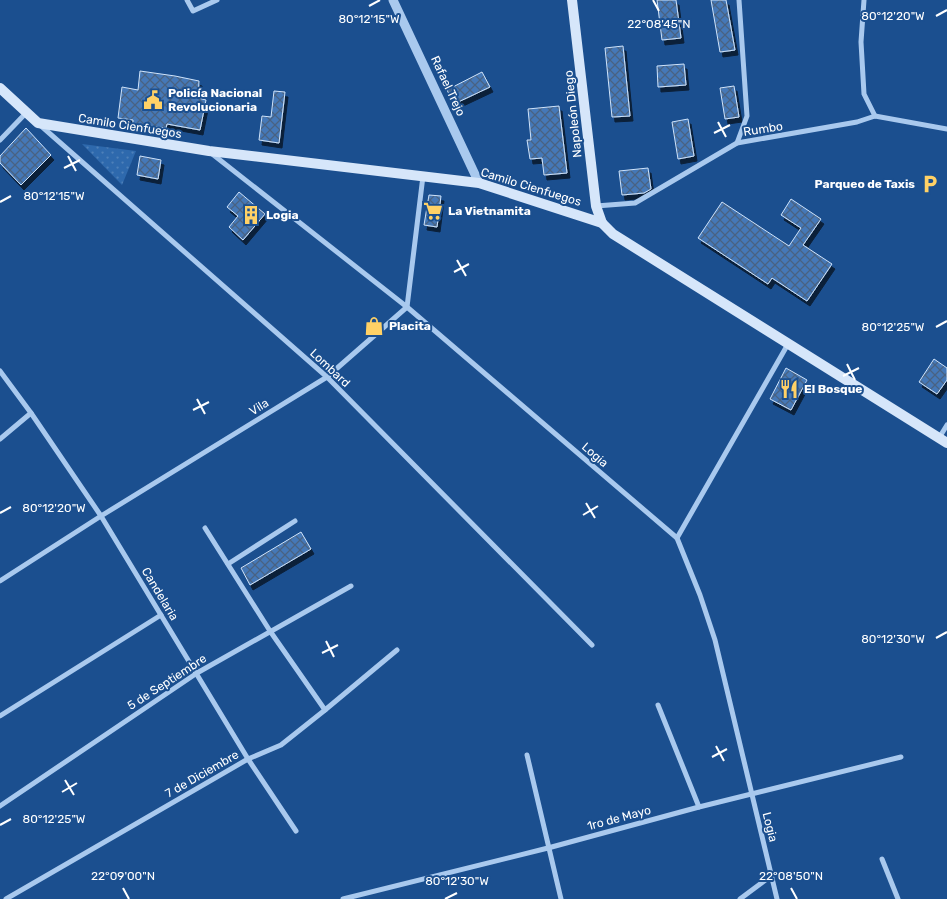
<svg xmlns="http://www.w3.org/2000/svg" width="947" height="899" font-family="Rubik,sans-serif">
<defs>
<pattern id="green-dots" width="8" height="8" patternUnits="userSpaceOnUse" patternTransform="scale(1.25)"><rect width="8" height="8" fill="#2e69ad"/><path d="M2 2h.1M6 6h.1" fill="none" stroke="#4d80b9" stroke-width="1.8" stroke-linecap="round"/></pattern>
<pattern id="building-cross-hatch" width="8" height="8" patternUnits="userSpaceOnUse" patternTransform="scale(1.25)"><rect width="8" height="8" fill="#4478b7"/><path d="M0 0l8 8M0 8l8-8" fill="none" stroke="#486282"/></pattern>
<filter id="shadow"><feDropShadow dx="3" dy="5" stdDeviation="0" flood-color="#0009"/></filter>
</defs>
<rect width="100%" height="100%" fill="#1b4f8f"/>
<polygon fill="url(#green-dots)" points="82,144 136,151 122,185"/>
<g fill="url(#building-cross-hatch)" stroke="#cfe3fa" filter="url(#shadow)">
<polygon points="657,0 676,0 681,38 662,40"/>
<polygon points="711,0 726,0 735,50 720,52"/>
<polygon points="623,46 630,116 612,117 605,48"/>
<polygon points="684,64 686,85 658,87 657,66"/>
<polygon points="140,71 175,76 199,81 198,98 206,100 200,130 167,124 166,128 133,124 133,120 118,118 122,87 138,90"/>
<polygon points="482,72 490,87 454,104 447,90"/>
<polygon points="734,86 739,117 725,119 720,88"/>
<polygon points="274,91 285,92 279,143 259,140 262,116 271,117"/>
<polygon points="559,106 567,173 544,175 542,158 530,159 527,140 531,140 528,109"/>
<polygon points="688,119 694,156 678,159 672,122"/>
<polygon points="26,128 51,155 21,185 0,163 0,156"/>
<polygon points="140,156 161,160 158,179 137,175"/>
<polygon points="648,168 651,189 644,193 622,195 619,171"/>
<polygon points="239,192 265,214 243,240 229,227 238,216 227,207"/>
<polygon points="429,195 441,196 437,227 424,225"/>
<polygon points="791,199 821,219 803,245 832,264 807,301 772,278 768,284 698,238 722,202 789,246 801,228 781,215"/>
<polygon points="934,359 947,368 947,380 937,394 919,382"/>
<polygon points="786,368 807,380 791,410 770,399"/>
<polygon points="301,532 311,549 250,585 241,568"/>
</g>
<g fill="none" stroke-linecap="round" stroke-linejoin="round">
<g stroke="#a9c9ee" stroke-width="5">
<polyline points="187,0 193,11 217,0"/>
<polyline points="864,0 861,42 864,94 875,116"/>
<polyline points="40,125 327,377 592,645"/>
<polyline points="0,140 26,113"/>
<polyline points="737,143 747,116 739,0"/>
<polyline points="211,153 407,307 677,538 700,595 715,640 777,899"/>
<polyline points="596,206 635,203 737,143 857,122 875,116 947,129"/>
<polyline points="0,371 31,413 101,516 248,759 296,831"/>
<polyline points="939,438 947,425"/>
<polyline points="0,439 31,413"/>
<polyline points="205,528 270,631 325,710"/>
<polyline points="677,538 788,344"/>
<polyline points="228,564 295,521"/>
<polyline points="0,581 101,516 327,377 407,307 423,176"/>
<polyline points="658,705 699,807"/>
<polyline points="0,716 161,615"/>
<polyline points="527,755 561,899"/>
<polyline points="0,806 197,673 351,586"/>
<polyline points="882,859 898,899"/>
<polyline points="6,899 248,759 281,745 325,710 397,650"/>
<polyline points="343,899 548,848 699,807 901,757"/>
<polyline points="740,899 772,875"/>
</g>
<polyline stroke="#a9c9ee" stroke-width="9" points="393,0 479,183"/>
<g stroke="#d6e6fa" stroke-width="10">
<polyline points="572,0 596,206 602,223"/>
<polyline points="0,88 38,123 209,151 479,183 602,223 613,234 947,443"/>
</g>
</g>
<path fill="none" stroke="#fff" stroke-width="2" d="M 653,0 L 659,11M 369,6 L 380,0M 936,16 L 947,10M 718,122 L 726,137M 714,133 L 730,125M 68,156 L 76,171M 64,168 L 80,160M 0,202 L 11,196M 457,260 L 466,276M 454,272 L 469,264M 936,327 L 947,321M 847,364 L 855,380M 843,376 L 859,368M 197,399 L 205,414M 193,410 L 209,402M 586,503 L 595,518M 0,513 L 11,507M 583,515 L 598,506M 936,638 L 947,632M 326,641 L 334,657M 322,653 L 338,645M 716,746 L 724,761M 712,757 L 727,749M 65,780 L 74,795M 62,792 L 77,783M 0,825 L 11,819M 123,888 L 129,899M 791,888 L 797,899M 445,899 L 457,893"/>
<defs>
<g id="civic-bare" transform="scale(1.5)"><path d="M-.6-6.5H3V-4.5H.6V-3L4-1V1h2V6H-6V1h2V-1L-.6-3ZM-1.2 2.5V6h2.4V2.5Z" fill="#ffd166" stroke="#1b4f8f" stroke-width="2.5" paint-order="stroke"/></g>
<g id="parking-bare" transform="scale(1.5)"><path d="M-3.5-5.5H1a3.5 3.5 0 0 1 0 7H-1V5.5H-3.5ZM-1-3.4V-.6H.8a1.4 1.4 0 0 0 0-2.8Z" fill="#ffd166" stroke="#1b4f8f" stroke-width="2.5" paint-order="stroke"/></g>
<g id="supermarket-bare" transform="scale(1.5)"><path d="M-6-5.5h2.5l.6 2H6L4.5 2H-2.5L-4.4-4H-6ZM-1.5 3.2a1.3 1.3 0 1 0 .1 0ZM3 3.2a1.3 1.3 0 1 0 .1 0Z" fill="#ffd166" stroke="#1b4f8f" stroke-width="2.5" paint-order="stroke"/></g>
<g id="building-bare" transform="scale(1.5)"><path d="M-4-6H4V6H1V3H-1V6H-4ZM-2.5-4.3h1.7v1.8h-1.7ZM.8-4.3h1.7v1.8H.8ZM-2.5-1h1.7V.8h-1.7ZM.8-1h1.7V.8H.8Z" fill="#ffd166" stroke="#1b4f8f" stroke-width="2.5" paint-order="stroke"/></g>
<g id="shop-bare" transform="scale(1.5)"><path d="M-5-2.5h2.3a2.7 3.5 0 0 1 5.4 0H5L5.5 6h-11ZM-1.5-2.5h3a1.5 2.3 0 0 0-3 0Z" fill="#ffd166" stroke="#1b4f8f" stroke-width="2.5" paint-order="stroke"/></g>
<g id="restaurant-bare" transform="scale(1.5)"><path d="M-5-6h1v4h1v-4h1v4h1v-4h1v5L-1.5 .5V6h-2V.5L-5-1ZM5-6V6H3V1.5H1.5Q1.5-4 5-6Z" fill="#ffd166" stroke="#1b4f8f" stroke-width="2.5" paint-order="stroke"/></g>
</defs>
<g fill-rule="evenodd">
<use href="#civic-bare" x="153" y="100"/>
<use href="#parking-bare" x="930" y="184"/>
<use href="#supermarket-bare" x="433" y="211"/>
<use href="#building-bare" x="251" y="215"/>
<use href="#shop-bare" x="374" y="326"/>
<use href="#restaurant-bare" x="789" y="389"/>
</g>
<g text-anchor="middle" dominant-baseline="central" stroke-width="4" stroke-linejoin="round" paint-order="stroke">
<g font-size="12" fill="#fff" stroke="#1b4f8f">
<text transform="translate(448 86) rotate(65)">Rafael Trejo</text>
<text transform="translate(573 114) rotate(-96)">Napoleón Diego</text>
<text transform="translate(130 126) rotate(9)">Camilo Cienfuegos</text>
<text transform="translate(763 129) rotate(-9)">Rumbo</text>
<text transform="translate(531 187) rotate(17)">Camilo Cienfuegos</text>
<text transform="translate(330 368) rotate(43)">Lombard</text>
<text transform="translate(259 407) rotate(-32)">Vila</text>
<text transform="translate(595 455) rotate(41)">Logia</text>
<text transform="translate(160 594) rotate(59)">Candelaria</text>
<text transform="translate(167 682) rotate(-33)">5 de Septiembre</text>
<text transform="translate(202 774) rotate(-30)">7 de Diciembre</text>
<text transform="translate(619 818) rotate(-15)">1ro de Mayo</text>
<text transform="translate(770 827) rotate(76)">Logia</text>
</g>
<g font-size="12" font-weight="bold" fill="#fff" stroke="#1b4f8f" text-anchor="start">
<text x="168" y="93">Policía Nacional<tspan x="168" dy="14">Revolucionaria</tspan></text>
<text x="915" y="184" text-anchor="end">Parqueo de Taxis</text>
<text x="448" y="211">La Vietnamita</text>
<text x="266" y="215">Logia</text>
<text x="389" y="326">Placita</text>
<text x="804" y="389">El Bosque</text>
</g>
</g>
<g font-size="12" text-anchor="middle" fill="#fff" stroke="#1b4f8f" stroke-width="4" stroke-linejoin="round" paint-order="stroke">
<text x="893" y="20">80°12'20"W</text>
<text x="369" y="23">80°12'15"W</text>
<text x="659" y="28">22°08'45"N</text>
<text x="54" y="200">80°12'15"W</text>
<text x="893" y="331">80°12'25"W</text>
<text x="54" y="512">80°12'20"W</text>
<text x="893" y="643">80°12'30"W</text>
<text x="54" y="823">80°12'25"W</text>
<text x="123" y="880">22°09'00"N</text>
<text x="791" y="880">22°08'50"N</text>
<text x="457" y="885">80°12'30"W</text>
</g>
</svg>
